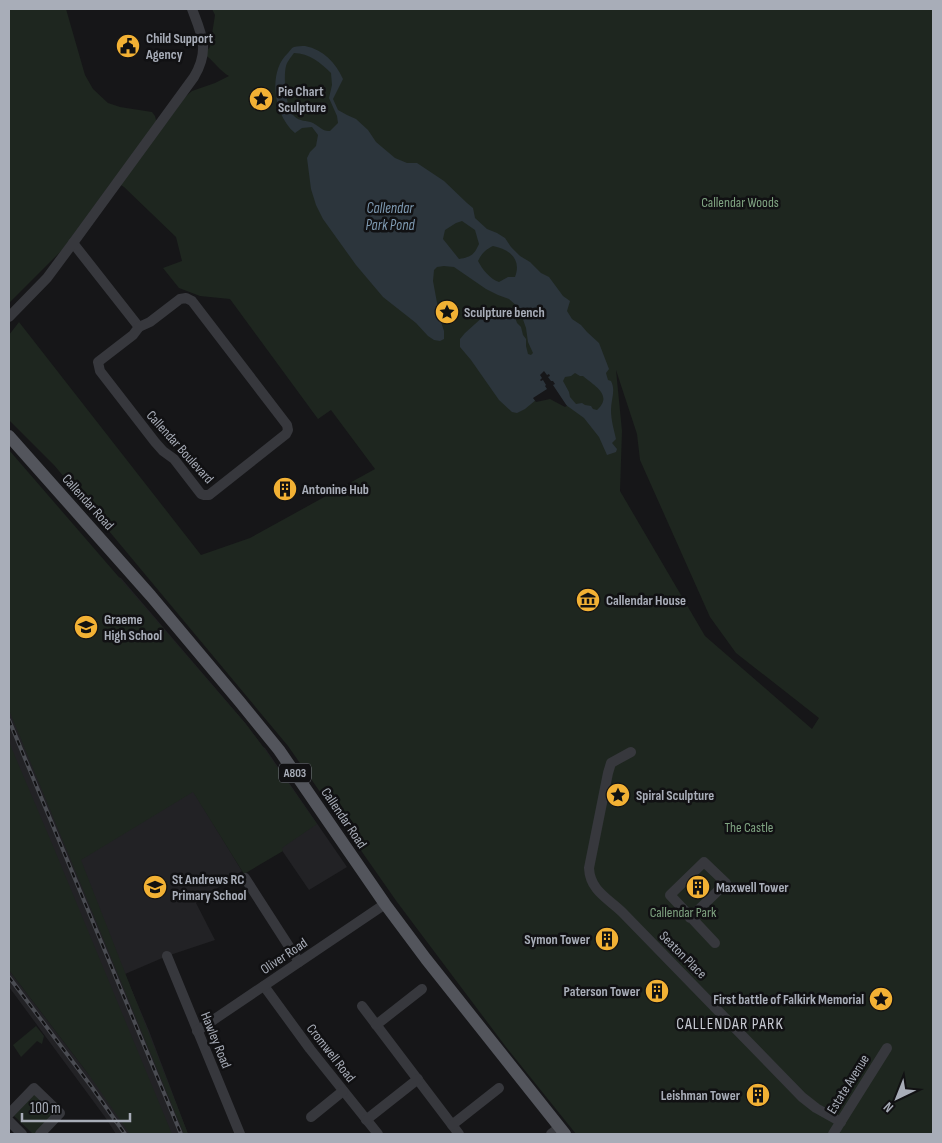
<svg xmlns="http://www.w3.org/2000/svg" width="942" height="1143" font-family="'Sofia Sans Condensed',sans-serif">
<rect width="100%" height="100%" fill="#161618"/>
<polygon fill="#222225" points="9,451 118,577 121,578 246,724 263,747 265,748 347,867 309,890 281,849 193,791 242,871 196,903 215,940 167,956 125,974 149,1031 188,1134 116,1134 105,1117 9,987 9,970 89,1075 9,782"/>
<g fill="#1e261f" fill-rule="evenodd">
<path d="M 9,9 L 66,9 L 85,75 L 93,89 L 108,103 L 120,107 L 152,112 L 155,116 L 156,120 L 167,122 L 185,97 L 192,91 L 215,83 L 229,76 C 221,72 214,61 204,54 L 210,47 L 215,15 L 212,9 L 933,9 L 933,1134 L 576,1134 L 506,1047 L 397,902 L 288,746 L 54,465 L 9,420 L 9,335 L 19,322 L 201,555 L 250,538 L 375,469 L 331,410 L 318,419 L 230,299 L 200,296 L 179,288 L 163,268 L 182,261 L 176,237 L 124,187 L 113,180 L 62,250 L 9,303 ZM 616,370 L 637,434 L 640,460 L 710,617 L 736,653 L 819,718 L 812,729 L 705,636 L 620,491 L 622,431 Z"/>
<polygon points="9,450 245,723 264,748 317,824 282,848 283,851 244,874 193,792 81,860 188,1134 184,1134 9,710"/>
<polygon points="9,742 53,846 172,1134 130,1134 89,1075 9,970"/>
<polygon points="36,1026 44,1036 42,1044 37,1041 21,1057 13,1045"/>
<polygon points="30,1095 35,1095 53,1112 53,1117 38,1133 32,1133 14,1116"/>
</g>
<path fill="#2c353c" fill-rule="evenodd" d="M 305,46 C 324,50 335,62 343,79 L 333,99 L 338,110 L 347,115 L 356,119 L 368,130 L 376,142 L 395,158 L 407,163 L 417,163 L 444,181 L 467,203 L 473,208 L 475,218 L 487,229 L 497,233 L 505,238 L 511,247 L 520,256 L 530,262 L 541,273 L 549,277 L 563,296 L 570,301 L 567,311 L 572,319 L 581,325 L 587,332 L 599,343 L 609,369 L 606,373 L 608,380 L 611,381 C 616,391 611,399 611,410 C 611,420 614,430 616,439 L 612,443 L 617,449 L 616,452 L 607,455 L 599,437 L 584,418 L 566,405 L 550,397 L 537,399 L 525,409 L 517,413 L 512,412 L 499,400 L 471,360 L 460,347 L 460,339 L 465,333 L 485,315 L 501,310 L 509,311 L 515,317 L 517,323 L 521,327 L 523,335 L 526,339 L 526,346 L 528,354 L 531,355 L 533,353 L 528,342 L 526,328 L 519,308 L 509,299 L 498,295 L 486,289 L 454,267 L 444,266 L 437,267 L 434,270 L 433,281 L 440,319 L 444,331 L 444,339 L 440,341 L 434,340 L 428,336 L 416,323 L 383,297 L 356,265 L 323,219 L 316,205 L 311,189 L 307,158 L 310,152 L 316,146 L 318,135 L 312,127 L 302,128 L 295,133 C 274,116 267,72 288,53 C 290,51 291,48 294,47 C 297,46 302,46 305,46 ZM 294,53 C 309,53 321,63 331,73 L 332,85 L 329,98 L 337,116 L 338,123 L 330,131 C 323,132 319,126 313,123 C 306,120 300,122 294,116 C 286,108 283,78 286,66 C 287,62 291,57 294,53 ZM 462,221 L 475,230 L 479,244 C 474,255 471,257 459,259 L 443,239 L 445,230 L 456,223 ZM 493,246 C 509,249 522,259 515,277 L 508,277 L 499,282 C 491,280 482,269 478,261 C 482,253 485,250 493,246 ZM 575,373 L 580,376 L 583,376 C 593,385 614,395 597,410 L 593,409 L 591,406 L 585,405 L 582,403 L 576,404 L 570,397 L 569,392 L 563,381 L 565,377 L 571,376 Z"/>
<polygon fill="#161618" points="544,371 547,375 549,374 550,376 548,377 551,381 553,381 555,384 553,385 567,406 565,407 550,399 536,402 533,398 547,389 545,386 546,385 543,380 541,381 540,380 542,378 540,375"/>
<g fill="none" stroke-linecap="round" stroke-linejoin="round">
<g stroke="#37383d" stroke-width="10">
<polyline points="73,243 139,327"/>
<polygon points="186,298 192,301 287,425 288,430 286,434 209,495 204,495 201,494 174,459 163,451 155,442 100,371 98,362 133,335 139,327 150,322 180,299"/>
<path d="M 9,317 L 47,278 L 73,243 L 194,77 C 210,50 202,35 192,9"/>
<path d="M 631,752 L 611,763 L 608,773 L 589,868 C 590,891 609,899 623,913 L 802,1097 L 816,1108 L 841,1122"/>
<polyline points="245,878 299,962"/>
<polyline points="690,918 726,883 704,862 670,895 715,943"/>
<polyline points="167,956 240,1134"/>
<polyline points="264,986 310,1049 378,1134"/>
<polyline points="362,1006 459,1134"/>
<polyline points="376,1025 422,989"/>
<polyline points="197,1031 385,904"/>
<polyline points="9,1114 34,1088 60,1113 40,1134"/>
<polyline points="311,1117 343,1091"/>
<polyline points="366,1120 418,1079"/>
<polyline points="9,1121 22,1134"/>
<polyline points="452,1125 499,1088"/>
<polyline points="551,1134 560,1127"/>
<polyline points="833,1134 887,1048"/>
</g>
<polyline stroke="#53555c" stroke-width="12" points="9,436 151,596 240,702 279,750 385,904 426,959 565,1134"/>
<g stroke="#4a4c52" stroke-width="4">
<g id="rail">
<polyline points="9,720 181,1134"/>
<polyline points="9,977 91,1086 125,1134"/>
</g>
</g>
<use href="#rail" stroke="#111113" stroke-width="2" stroke-dasharray="5.5" stroke-linecap="butt"/>
</g>
<defs>
<g id="civic-disc" transform="scale(1.25)"><circle r="9.5" fill="#f2b134" stroke="#111113"/><path d="M-.6-6.5H3V-4.5H.6V-3L4-1V1h2V6H-6V1h2V-1L-.6-3ZM-1.2 2.5V6h2.4V2.5Z" fill="#111"/></g>
<g id="sight-disc" transform="scale(1.25)"><circle r="9.5" fill="#f2b134" stroke="#111113"/><path d="M0-6L1.8-2.2L6-1.7L2.9 1.2L3.7 5.4L0 3.3L-3.7 5.4L-2.9 1.2L-6-1.7L-1.8-2.2Z" fill="#111"/></g>
<g id="building-disc" transform="scale(1.25)"><circle r="9.5" fill="#f2b134" stroke="#111113"/><path d="M-4-6H4V6H1V3H-1V6H-4ZM-2.5-4.3h1.7v1.8h-1.7ZM.8-4.3h1.7v1.8H.8ZM-2.5-1h1.7V.8h-1.7ZM.8-1h1.7V.8H.8Z" fill="#111"/></g>
<g id="museum-disc" transform="scale(1.25)"><circle r="9.5" fill="#f2b134" stroke="#111113"/><path d="M0-6L6-3V-2H-6V-3ZM-5-1h2V3h-2ZM-1-1h2V3h-2ZM3-1h2V3H3ZM-6 4H6V6H-6Z" fill="#111"/></g>
<g id="school-disc" transform="scale(1.25)"><circle r="9.5" fill="#f2b134" stroke="#111113"/><path d="M0-5L7-2L0 1L-7-2ZM-4 1L0 2.5L4 1V4Q0 6-4 4Z" fill="#111"/></g>
</defs>
<g fill-rule="evenodd">
<use href="#civic-disc" x="128" y="46"/>
<use href="#sight-disc" x="261" y="99"/>
<use href="#sight-disc" x="447" y="312"/>
<use href="#building-disc" x="285" y="489"/>
<use href="#museum-disc" x="588" y="600"/>
<use href="#school-disc" x="86" y="627"/>
<use href="#sight-disc" x="618" y="795"/>
<use href="#school-disc" x="155" y="887"/>
<use href="#building-disc" x="698" y="887"/>
<use href="#building-disc" x="607" y="939"/>
<use href="#building-disc" x="657" y="991"/>
<use href="#sight-disc" x="881" y="999"/>
<use href="#building-disc" x="758" y="1095"/>
</g>
<g text-anchor="middle" dominant-baseline="central" stroke-width="5" stroke-linejoin="round" paint-order="stroke">
<rect fill="#111113" stroke="#7b7e86" stroke-width="1" x="279" y="763.5" width="32" height="19" rx="4"/>
<g font-size="12" font-weight="bold" fill="#a8adb8">
<text x="295" y="773">A803</text>
</g>
<g font-size="14" font-weight="bold" fill="#a8adb8" stroke="#111113" text-anchor="start">
<text x="146" y="38">Child Support<tspan x="146" dy="16">Agency</tspan></text>
<text x="278" y="91">Pie Chart<tspan x="278" dy="16">Sculpture</tspan></text>
<text x="464" y="312">Sculpture bench</text>
<text x="302" y="489">Antonine Hub</text>
<text x="606" y="600">Callendar House</text>
<text x="104" y="619">Graeme<tspan x="104" dy="16">High School</tspan></text>
<text x="636" y="795">Spiral Sculpture</text>
<text x="172" y="879">St Andrews RC<tspan x="172" dy="16">Primary School</tspan></text>
<text x="716" y="887">Maxwell Tower</text>
<text x="590" y="939" text-anchor="end">Symon Tower</text>
<text x="640" y="991" text-anchor="end">Paterson Tower</text>
<text x="864" y="999" text-anchor="end">First battle of Falkirk Memorial</text>
<text x="740" y="1095" text-anchor="end">Leishman Tower</text>
</g>
<g font-size="14" fill="#7fa381" stroke="#111113">
<text x="740" y="202">Callendar Woods</text>
<text x="749" y="827">The Castle</text>
<text x="683" y="912">Callendar Park</text>
</g>
<g font-size="14" fill="#a8adb8" stroke="#111113">
<text transform="translate(180 447) rotate(48)">Callendar Boulevard</text>
<text transform="translate(88 502) rotate(48)">Callendar Road</text>
<text transform="translate(344 818) rotate(56)">Callendar Road</text>
<text transform="translate(683 955) rotate(45)">Seaton Place</text>
<text transform="translate(284 956) rotate(-34)">Oliver Road</text>
<text transform="translate(216 1040) rotate(68)">Hawley Road</text>
<text transform="translate(331 1053) rotate(52)">Cromwell Road</text>
<text transform="translate(848 1084) rotate(-58)">Estate Avenue</text>
</g>
<g font-size="15" font-style="italic" fill="#7f9bb3" stroke="#111113">
<text x="390" y="208">Callendar<tspan x="390" dy="17">Park Pond</tspan></text>
</g>
<g font-size="16" letter-spacing="1" fill="#c9ccd4" stroke="#111113">
<text x="730" y="1024">CALLENDAR PARK</text>
</g>
</g>
<rect width="942" height="1143" fill="none" stroke="#a8adb8" stroke-width="20"/>
<g transform="translate(897 1098) rotate(223)" stroke="#111113" stroke-width="4" paint-order="stroke">
<path d="M0-4L9 19L0 12L-9 19Z" fill="#a8adb8"/>
<text y="-8" font-size="14" font-weight="bold" text-anchor="middle" fill="#a8adb8">N</text>
</g>
<path d="M22 1113v8h108v-8" fill="none" stroke="#a8adb8" stroke-width="2.5"/>
<text x="30" y="1113" font-size="15" fill="#a8adb8" stroke="#111113" stroke-width="4" paint-order="stroke">100 m</text>
</svg>
